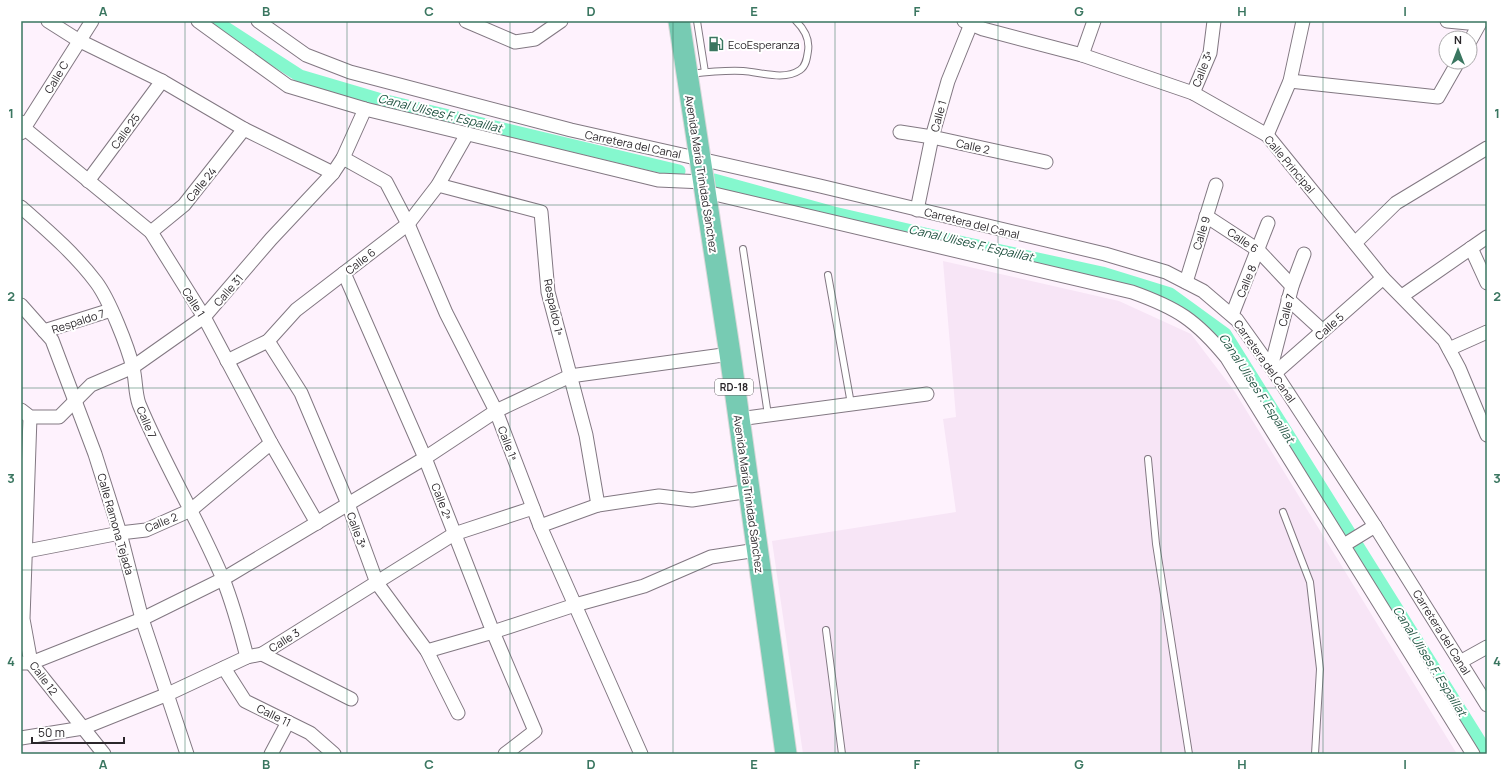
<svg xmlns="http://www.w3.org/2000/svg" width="1508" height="775" font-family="Manrope,sans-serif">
<rect width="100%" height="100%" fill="#fef2fd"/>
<polygon fill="#f7e5f6" points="943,261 1119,301 1191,334 1235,392 1457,754 803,754 772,541 956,512 943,419 956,417"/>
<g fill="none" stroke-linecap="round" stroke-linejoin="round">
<g stroke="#85f8ce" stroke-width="13">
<polyline points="215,21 300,76 378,99 679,171"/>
<polyline points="714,180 834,213 964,243 1102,273 1170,294 1225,334 1487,753"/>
</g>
<g stroke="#827882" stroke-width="8">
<g id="lane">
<polyline points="697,21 705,72"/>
<path d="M 690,74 C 707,72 725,70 743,71 C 760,72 784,81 800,70 C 806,66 807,58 808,51 C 810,39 805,30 796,21"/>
<polyline points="743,249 768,415"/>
<polyline points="828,275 851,404"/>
<polyline points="1148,459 1156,544 1189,754"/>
<polyline points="1283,512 1310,582 1320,669 1315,754"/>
<polyline points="826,630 842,754"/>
</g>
</g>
<g stroke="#827882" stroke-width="15">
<g id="street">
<polyline points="48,21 78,40 162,81 244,129 333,173"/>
<polyline points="198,21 288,86 365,109 658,180 704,182"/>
<polyline points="258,21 306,55 350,72 571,130 820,186 1105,254 1166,272 1203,291 1237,320 1275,373 1375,526 1487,705"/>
<polyline points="466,21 515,42 535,39 561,21"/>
<polyline points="964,21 983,29 1082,55 1193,93 1267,135 1383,278 1444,340 1459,368 1487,435"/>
<polyline points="1447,21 1479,24"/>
<polyline points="1470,41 1481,21"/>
<polyline points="1082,55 1094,21"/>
<polyline points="1290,81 1438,97 1458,62"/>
<polyline points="1193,93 1210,53 1214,21"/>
<polyline points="21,122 24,128 151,232 204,317 271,443 317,523"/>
<polyline points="900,132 932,137 1046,162"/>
<polyline points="21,133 92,21"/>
<polyline points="1267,135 1290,81 1303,21"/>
<polyline points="343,158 386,182 408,224 446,313 496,411 540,526 641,754"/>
<polyline points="88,181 162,81"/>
<polyline points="438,185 541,212 548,292 586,435 598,505"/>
<path d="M 706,192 L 1132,292 C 1177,308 1196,320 1227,358 L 1473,754"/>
<path d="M 21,207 C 47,230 75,254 96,282 C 109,299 128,347 133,368 C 136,380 135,393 139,404 C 164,464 198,519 223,579 C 233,604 240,630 247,657"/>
<polyline points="917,210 932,137 948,81 971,24"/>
<polyline points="1206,216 1258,250 1292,286"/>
<polyline points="151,232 184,205 244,129"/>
<polyline points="1355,243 1396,203 1487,148"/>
<polyline points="1471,248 1487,283"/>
<polyline points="344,273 425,458 493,632 535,731 505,754"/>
<polyline points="1186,282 1216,185"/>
<polyline points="1402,296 1487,237"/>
<polyline points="1288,299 1323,331"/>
<polyline points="21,305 52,340 95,454 120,533 142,619 187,754"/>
<polyline points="1232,315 1268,223"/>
<polyline points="44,331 111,310"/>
<polyline points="268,341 301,393 348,504 377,583 427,651 458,713"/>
<polyline points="1449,349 1487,332"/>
<polyline points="227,361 268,341 296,310 408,224 438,185 467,134"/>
<polyline points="1271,367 1292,286 1304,254"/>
<polyline points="1275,373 1383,278"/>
<polyline points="21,410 30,417 59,417 91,385 133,367 204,317 271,239 333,173 343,158 365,109"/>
<polyline points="30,417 23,619 31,663 104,754"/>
<polyline points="739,419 927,394"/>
<polyline points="540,526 598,505 659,496 692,500 749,491"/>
<polyline points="1344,545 1375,526"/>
<polyline points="27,551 120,533 146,530 191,510 271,443"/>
<polyline points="427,651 493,632 575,605 644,586 711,557 757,550"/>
<polyline points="262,654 351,699"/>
<polyline points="1460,662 1487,647"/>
<polyline points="21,663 31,663 142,619 223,579 425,458 496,411 570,376 730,354"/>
<polyline points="224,668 245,701 310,733 334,754"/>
<polyline points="21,738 83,728 168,694 247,657 262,654 454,534 533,508"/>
<polyline points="271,754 288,722"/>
</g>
</g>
<g stroke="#d9d8d9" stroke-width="23">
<polyline id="primary" points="679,21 730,354 786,754"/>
</g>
<use href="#lane" stroke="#fff" stroke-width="6"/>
<use href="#street" stroke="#fff" stroke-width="13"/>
<use href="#primary" stroke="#77cbb3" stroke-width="21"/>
</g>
<path fill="none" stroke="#3a7660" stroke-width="1" stroke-opacity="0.55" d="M 185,21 L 185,754M 347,21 L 347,754M 510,21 L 510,754M 673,21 L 673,754M 835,21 L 835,754M 998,21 L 998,754M 1161,21 L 1161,754M 1323,21 L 1323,754M 21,205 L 1487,205M 21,388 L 1487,388M 21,570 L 1487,570"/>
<defs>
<g id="fuel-bare" transform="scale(1.2)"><path d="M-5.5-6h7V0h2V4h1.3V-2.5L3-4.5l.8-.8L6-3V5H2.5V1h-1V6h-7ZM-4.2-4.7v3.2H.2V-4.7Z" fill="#3a7660" stroke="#fff" stroke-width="2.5" paint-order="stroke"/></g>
</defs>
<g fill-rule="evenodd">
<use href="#fuel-bare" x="716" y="44"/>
</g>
<g text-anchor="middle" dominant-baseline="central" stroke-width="4" stroke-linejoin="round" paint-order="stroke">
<rect fill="#fff" stroke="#6a676a" stroke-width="1" x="715" y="379" width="38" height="16" rx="3"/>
<g font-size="10" font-weight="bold" fill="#2a262a">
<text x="734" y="387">RD-18</text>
</g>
<g font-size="11" fill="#2a262a" stroke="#fff" text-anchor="start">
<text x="728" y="44">EcoEsperanza</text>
</g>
<g font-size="11" fill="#2a262a" stroke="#fff">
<text transform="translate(1202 69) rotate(-69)">Calle 3ª</text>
<text transform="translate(56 77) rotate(-59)">Calle C</text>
<text transform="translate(938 116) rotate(-75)">Calle 1</text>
<text transform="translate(125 131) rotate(-54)">Calle 25</text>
<text transform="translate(633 144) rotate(12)">Carretera del Canal</text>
<text transform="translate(973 146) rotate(12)">Calle 2</text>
<text transform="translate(1290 164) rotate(50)">Calle Principal</text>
<text transform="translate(702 174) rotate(81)">Avenida María Trinidad Sánchez</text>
<text transform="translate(201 184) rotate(-51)">Calle 24</text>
<text transform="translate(972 223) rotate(14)">Carretera del Canal</text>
<text transform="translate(1201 233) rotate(-73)">Calle 9</text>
<text transform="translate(1243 240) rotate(34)">Calle 6</text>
<text transform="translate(360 261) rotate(-38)">Calle 6</text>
<text transform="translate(1246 281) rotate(-68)">Calle 8</text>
<text transform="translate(228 290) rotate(-49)">Calle 31</text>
<text transform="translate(194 302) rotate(57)">Calle 1</text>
<text transform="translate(554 307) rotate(78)">Respaldo 1ª</text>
<text transform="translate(1286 310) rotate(-75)">Calle 7</text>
<text transform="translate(78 321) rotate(-18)">Respaldo 7</text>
<text transform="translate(1329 326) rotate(-42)">Calle 5</text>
<text transform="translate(1265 361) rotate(55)">Carretera del Canal</text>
<text transform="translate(147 422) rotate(67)">Calle 7</text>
<text transform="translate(508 443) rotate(69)">Calle 1ª</text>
<text transform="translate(749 494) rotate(82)">Avenida María Trinidad Sánchez</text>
<text transform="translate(442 501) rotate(69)">Calle 2ª</text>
<text transform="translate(161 522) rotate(-22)">Calle 2</text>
<text transform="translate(116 524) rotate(74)">Calle Ramona Tejada</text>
<text transform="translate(357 530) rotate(70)">Calle 3ª</text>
<text transform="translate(1442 632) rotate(58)">Carretera del Canal</text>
<text transform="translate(284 640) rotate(-32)">Calle 3</text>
<text transform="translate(44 678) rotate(54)">Calle 12</text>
<text transform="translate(274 715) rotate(26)">Calle 11</text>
</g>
<g font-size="12" font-style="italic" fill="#225342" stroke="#fff">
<text transform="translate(440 113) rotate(14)">Canal Ulises F. Espaillat</text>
<text transform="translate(971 243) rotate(13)">Canal Ulises F. Espaillat</text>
<text transform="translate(1257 388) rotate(57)">Canal Ulises F. Espaillat</text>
<text transform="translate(1430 661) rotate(58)">Canal Ulises F. Espaillat</text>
</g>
</g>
<rect width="1508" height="775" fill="none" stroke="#ffffff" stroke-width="44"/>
<g transform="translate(1458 50)"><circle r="19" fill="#ffffff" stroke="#aaa8aa"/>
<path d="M0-3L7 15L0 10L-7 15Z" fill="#3a7660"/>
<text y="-6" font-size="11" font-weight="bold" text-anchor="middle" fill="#2a262a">N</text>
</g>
<path d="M32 737v6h92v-6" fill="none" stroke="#2a262a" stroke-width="2"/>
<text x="38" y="737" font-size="12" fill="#2a262a" stroke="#ffffff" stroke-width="3" paint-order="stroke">50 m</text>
<rect x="22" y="22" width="1464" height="731" fill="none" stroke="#3a7660" stroke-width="1.5"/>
<g font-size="13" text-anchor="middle" font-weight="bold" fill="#3a7660">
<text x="103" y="16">A</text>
<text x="266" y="16">B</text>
<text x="429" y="16">C</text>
<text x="591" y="16">D</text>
<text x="754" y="16">E</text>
<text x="917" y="16">F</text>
<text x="1079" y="16">G</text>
<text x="1242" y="16">H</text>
<text x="1405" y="16">I</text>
<text x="11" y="118">1</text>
<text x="1497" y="118">1</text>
<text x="11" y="301">2</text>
<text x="1497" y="301">2</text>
<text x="11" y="483">3</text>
<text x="1497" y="483">3</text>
<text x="11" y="666">4</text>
<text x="1497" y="666">4</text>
<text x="103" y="769">A</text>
<text x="266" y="769">B</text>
<text x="429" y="769">C</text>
<text x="591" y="769">D</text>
<text x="754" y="769">E</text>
<text x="917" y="769">F</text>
<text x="1079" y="769">G</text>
<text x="1242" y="769">H</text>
<text x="1405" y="769">I</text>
</g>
</svg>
